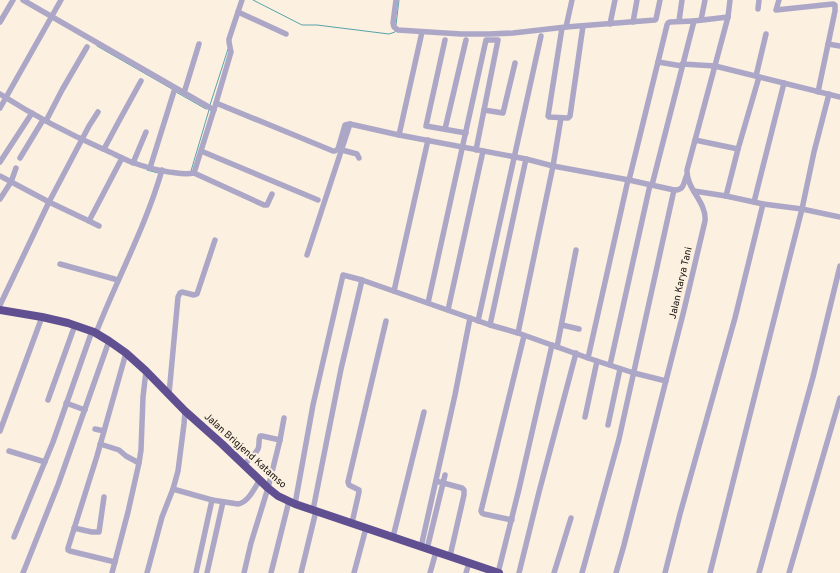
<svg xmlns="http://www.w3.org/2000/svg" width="840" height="573" font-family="Overpass,sans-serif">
<rect width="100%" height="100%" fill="#fcf0e1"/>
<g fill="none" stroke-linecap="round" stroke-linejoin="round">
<g stroke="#56a3aa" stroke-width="1">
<polyline points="253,0 302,25 317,25 389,34 395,32 396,30"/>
<polyline points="396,25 399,0"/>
<polyline points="97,46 172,89"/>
<polyline points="176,92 206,109"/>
<polyline points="210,105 228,49"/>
<polyline points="147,170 158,173"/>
<polyline points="191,171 209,110"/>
</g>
<g stroke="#ada7c7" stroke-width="5.5">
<polyline points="23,0 214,110"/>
<polyline points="396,0 393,23 394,27 398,30 461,34 489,34 513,33 566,27 655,20 656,19 660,0"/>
<polyline points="779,0 776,10 833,4 835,5 835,11 818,92"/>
<polyline points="758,9 759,0"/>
<polyline points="238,12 286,34"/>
<polyline points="701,20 705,0"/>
<polyline points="679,21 682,0"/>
<polyline points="0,22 13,0"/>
<polyline points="633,22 637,0"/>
<polyline points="610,24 615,0"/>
<polyline points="566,27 572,0"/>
<polyline points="562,28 548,116 549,117 568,118 570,116 583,26"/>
<polyline points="445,40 426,126 466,133"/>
<polyline points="828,44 840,46"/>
<polyline points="682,64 715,66 840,97"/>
<polyline points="682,66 658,62 667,25 668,23 670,22 694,21"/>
<polyline points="756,76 766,34"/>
<polyline points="184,93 199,44"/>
<path d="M 0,94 C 33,115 67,133 103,149 C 113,153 123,159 134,163 C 145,167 157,170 169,172 C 178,173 185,175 194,173 L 216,103 L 231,52 L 229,42 L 229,39 L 242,0"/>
<polyline points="216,103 333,151 335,151 338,149 345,125 350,124"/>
<polyline points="0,108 61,0"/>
<polyline points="484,110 503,113 515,63"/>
<polyline points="46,121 62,90 87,47"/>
<polyline points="445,129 466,40"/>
<polyline points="399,135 422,32"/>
<polyline points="695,140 738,149 759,77"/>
<polyline points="104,149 119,121 141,81"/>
<polyline points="342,150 357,154 359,158"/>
<polyline points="201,151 318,200"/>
<polyline points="20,158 43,120"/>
<polyline points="0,162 32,113"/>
<polyline points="133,163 146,132"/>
<polyline points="150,168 175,88"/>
<polyline points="194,173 264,205 267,205 272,194"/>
<polyline points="0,176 49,202 89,221 122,158"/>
<polyline points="629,180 658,62"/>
<polyline points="652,185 694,21 728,17"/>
<polyline points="694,191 726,196 763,204 802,209 840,217"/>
<polyline points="726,196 738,149"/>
<polyline points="0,199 11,182 16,168"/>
<polyline points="754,202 784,83"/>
<polyline points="89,221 99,226"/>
<polyline points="307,255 350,124 399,135 526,159 553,166 629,180 674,190"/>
<polyline points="60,264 118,280"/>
<polyline points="394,291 428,140"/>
<polyline points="428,303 486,40 498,40 476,150"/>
<polyline points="0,305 49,202 89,126 98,112"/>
<polyline points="448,310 483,151"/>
<polyline points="478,321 541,36"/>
<polyline points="490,325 526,159"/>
<polyline points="562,325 579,329"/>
<path d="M 96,333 C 103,315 111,297 119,279 C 135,243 151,208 162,170"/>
<polyline points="518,333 553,166 561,118"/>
<polyline points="557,347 576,250"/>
<polyline points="597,361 588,358 628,180"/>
<polyline points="610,365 650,185"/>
<polyline points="169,394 178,297 180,293 182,292 194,295 197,294 215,240"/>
<polyline points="48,400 75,325"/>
<polyline points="66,403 85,410"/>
<polyline points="585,417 597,361 634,373 666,381"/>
<polyline points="608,425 620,369"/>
<polyline points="95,429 104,431"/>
<polyline points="0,431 42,317"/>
<polyline points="100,444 119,450 126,456 139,463"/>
<polyline points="9,451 45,462"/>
<path d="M 244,465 C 248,460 255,455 258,449 C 260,445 258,440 260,436 L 262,436 L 280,440"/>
<polyline points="436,481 462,488 464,490 464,495 450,556"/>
<polyline points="173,489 212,500 196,573"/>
<path d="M 212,500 L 238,504 C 249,502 254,488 260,480"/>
<polyline points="295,504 313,405 343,275 362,280 490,325 518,333 588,358"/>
<polyline points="313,510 341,369 362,280"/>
<polyline points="512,520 484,514 482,513 481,511 524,336"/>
<polyline points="352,523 359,492 359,490 349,485 348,482 386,321"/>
<polyline points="74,528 92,532 99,532 104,497"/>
<polyline points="14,537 53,442 92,331"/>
<polyline points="393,537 424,412"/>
<polyline points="421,547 455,395 470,318"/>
<polyline points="427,549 445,475"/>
<polyline points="115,562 70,551 68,550 68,548 97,456 126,353"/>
<polyline points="23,573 58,485 109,341"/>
<polyline points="112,573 128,512 139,463 141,450 143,397 146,371"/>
<polyline points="147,573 162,517 173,489 178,471 184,424 185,411"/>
<polyline points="207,573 223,502"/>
<polyline points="244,573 251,543 268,488 280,440 284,418"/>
<polyline points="271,573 289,501"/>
<polyline points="301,573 316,511"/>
<polyline points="354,573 366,528"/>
<polyline points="430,573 436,552"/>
<polyline points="466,573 469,563"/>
<polyline points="498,573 519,489 552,345"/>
<polyline points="519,573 539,492 576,353"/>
<polyline points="554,573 571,518"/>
<path d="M 582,573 L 619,439 L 674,190 C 685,190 683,183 687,175"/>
<path d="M 616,573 L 624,545 L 684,310 L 705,221 C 707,202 686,189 687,170 L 728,17 L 730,0"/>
<polyline points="665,573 680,514 735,318 763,204"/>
<polyline points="710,573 788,264 802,209 814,152 829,94"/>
<polyline points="759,573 813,377 840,266"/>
<polyline points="789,573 840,398"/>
</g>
<polyline stroke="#615091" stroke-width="8" points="0,310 42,317 68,323 94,332 109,341 126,353 146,371 185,411 222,444 268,488 278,496 295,504 499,573"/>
</g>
<g text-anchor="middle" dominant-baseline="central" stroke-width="4" stroke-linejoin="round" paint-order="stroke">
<g font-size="10" fill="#15110b" stroke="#fcf0e1">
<text transform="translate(681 283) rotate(-77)">Jalan Karya Tani</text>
<text transform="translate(245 451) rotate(42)">Jalan Brigjend Katamso</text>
</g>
</g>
</svg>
